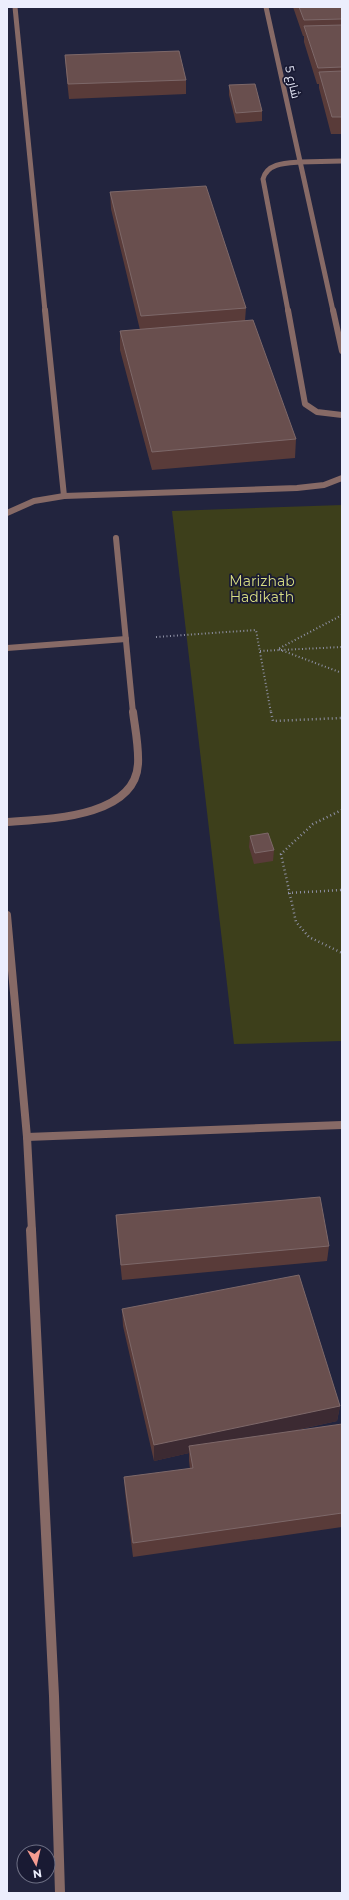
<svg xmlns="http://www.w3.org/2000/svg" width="349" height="1900" font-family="Montserrat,Cairo,sans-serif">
<rect width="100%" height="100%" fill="#22243e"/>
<polygon fill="#3d3f1b" points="342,505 342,1041 234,1044 172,511"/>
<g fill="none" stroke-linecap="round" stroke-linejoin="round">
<g stroke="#8f91a5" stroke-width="2" stroke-dasharray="1 2.5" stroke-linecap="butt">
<polyline points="342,615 278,649 342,673"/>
<polyline points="156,637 256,630 271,713"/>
<polyline points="260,651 342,647"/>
</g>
<g stroke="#8f91a5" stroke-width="2.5" stroke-dasharray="1 3" stroke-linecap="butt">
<polyline points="271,712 273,721 342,718"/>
<polyline points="342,810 313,824 281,854 296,922 309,937 342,953"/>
<polyline points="288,893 342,890"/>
</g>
<path stroke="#876a66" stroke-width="5" d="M 288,311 L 263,179 C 267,163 286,163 300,162"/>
<g stroke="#876a66" stroke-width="6">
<polyline points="288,310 305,404 317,412 342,415"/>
<polyline points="116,538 133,713"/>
<polyline points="7,648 126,639"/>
</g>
<path stroke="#876a66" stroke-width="8" d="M 7,822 C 47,819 135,818 138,764 C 139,747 135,728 133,712"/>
<g stroke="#876a66" stroke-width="5">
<polyline points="15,7 45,311"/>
<polyline points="266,7 333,311"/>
<polyline points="300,162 342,161"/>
</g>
<g stroke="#876a66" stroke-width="6">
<polyline points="45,310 64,496"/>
<polyline points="333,310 342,351"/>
<polyline points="7,513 34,501 64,496 297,488 324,485 342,478"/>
</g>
<g stroke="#876a66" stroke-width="8">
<polyline points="7,915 27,1137 32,1231"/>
<polyline points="27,1137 342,1125"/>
</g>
<polyline stroke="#876a66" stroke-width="10" points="31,1230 54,1696 60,1893"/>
</g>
<g fill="#593b39">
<polygon points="293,7 342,7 342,134 331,134 319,88 319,84 317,84 304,42 304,36 303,36"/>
<polygon points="65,55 186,80 186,94 69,99 66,70"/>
<polygon points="229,85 262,111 262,121 236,123 229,95"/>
<polygon points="110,192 246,308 245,321 296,439 295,458 152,470 120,350 120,331 140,330 111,209"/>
<polygon points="250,836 274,850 273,861 254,864 249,847"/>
<polygon points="116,1215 329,1246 327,1261 122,1280 117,1231"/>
<polygon points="122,1309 340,1406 337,1421 288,1432 342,1424 342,1527 133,1557 125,1492 124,1477 190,1469 189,1461 189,1453 154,1461 123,1326"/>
</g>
<polygon fill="#3c2a32" points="340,1406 337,1421 190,1453 189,1446 189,1453 154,1461 154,1445"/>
<g fill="#694f4e" stroke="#7d6869">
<polygon points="299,7 342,7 342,19 304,20"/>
<polygon points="342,25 342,67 318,68 304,26"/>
<polygon points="179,51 186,80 68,84 65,55"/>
<polygon points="342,71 342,117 332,117 319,72"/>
<polygon points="255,84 262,111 236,113 229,85"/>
<polygon points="206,186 246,308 141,316 110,192"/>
<polygon points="253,320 296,439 152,452 120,331"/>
<polygon points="268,833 274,850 255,853 250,836"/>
<polygon points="320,1197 329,1246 121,1265 116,1215"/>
<polygon points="299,1275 340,1406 154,1445 122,1309"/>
<polygon points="342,1424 342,1513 133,1543 124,1477 193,1468 189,1446"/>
</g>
<g text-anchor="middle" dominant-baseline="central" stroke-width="3.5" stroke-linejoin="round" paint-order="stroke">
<g font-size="12" fill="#eceefd" stroke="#191a33">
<text transform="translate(293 82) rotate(77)">شارع 5</text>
</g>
<g font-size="14" fill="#d8dd83" stroke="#191a33">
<text x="262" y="581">Marizhab<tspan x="262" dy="16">Hadikath</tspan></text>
</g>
</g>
<rect width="349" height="1900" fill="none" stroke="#eceefd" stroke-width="16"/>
<g transform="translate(36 1864) rotate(172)"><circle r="19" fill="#191a33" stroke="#6d6f84"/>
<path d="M0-3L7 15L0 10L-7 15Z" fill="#f59c91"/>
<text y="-6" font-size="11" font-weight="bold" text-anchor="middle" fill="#eceefd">N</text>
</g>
</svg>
